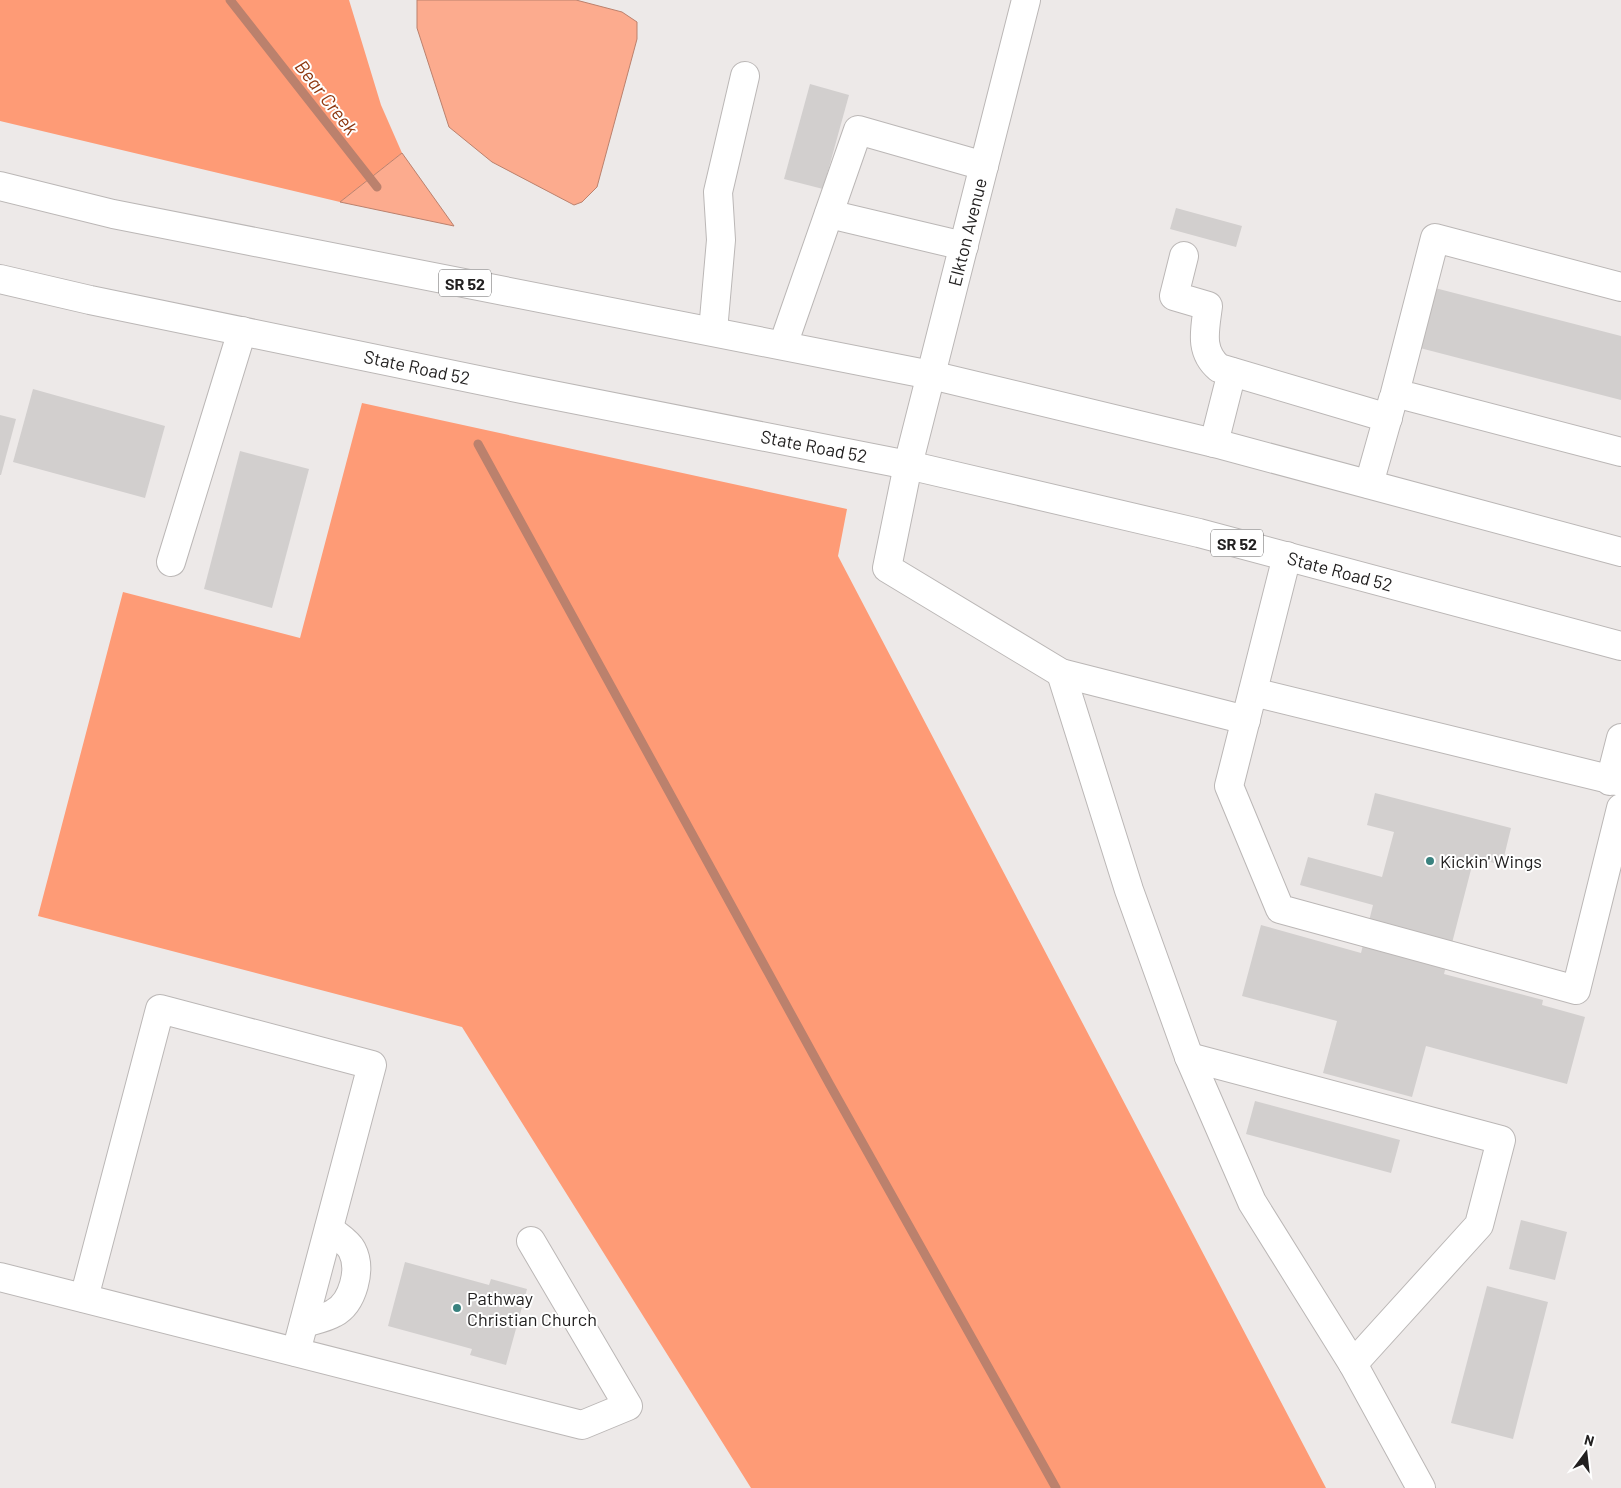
<svg xmlns="http://www.w3.org/2000/svg" width="1621" height="1488" font-family="Barlow,sans-serif">
<rect width="100%" height="100%" fill="#ede9e8"/>
<g fill="#fe9b76">
<polygon points="0,0 349,0 381,105 402,153 340,202 0,121"/>
<polygon points="362,403 847,509 838,556 1326,1488 751,1488 462,1027 38,916 123,592 300,638"/>
</g>
<g fill="#fcab8e" stroke="#bb816d">
<polygon points="417,0 576,0 622,12 637,22 637,39 597,187 582,202 574,205 492,162 449,127 417,28"/>
<polygon points="402,153 454,226 340,202"/>
</g>
<g fill="none" stroke-linecap="round" stroke-linejoin="round">
<g stroke="#bb816d" stroke-width="9">
<polyline points="230,0 377,187"/>
<polyline points="478,444 830,1085 1056,1488"/>
</g>
</g>
<g fill="#d2cfce">
<polygon points="810,84 849,95 823,189 784,179"/>
<polygon points="1176,208 1242,226 1236,247 1170,229"/>
<polygon points="1435,288 1621,336 1621,400 1420,348"/>
<polygon points="33,389 165,426 145,498 13,462"/>
<polygon points="0,415 16,419 1,475 0,475"/>
<polygon points="240,451 309,469 272,608 204,589"/>
<polygon points="1375,793 1511,828 1502,865 1474,858 1444,974 1543,1000 1542,1005 1585,1017 1567,1084 1426,1046 1412,1097 1323,1073 1337,1021 1242,996 1261,925 1361,953 1373,905 1300,885 1308,857 1382,877 1394,832 1367,825"/>
<polygon points="1255,1101 1400,1140 1391,1173 1246,1134"/>
<polygon points="1521,1220 1567,1232 1555,1280 1509,1269"/>
<polygon points="405,1262 489,1285 491,1279 527,1289 506,1365 470,1355 472,1349 388,1326"/>
<polygon points="1487,1286 1548,1302 1513,1439 1451,1423"/>
</g>
<g fill="none" stroke-linecap="round" stroke-linejoin="round">
<g stroke="#bbb7b6" stroke-width="30">
<g id="minor">
<polyline points="1026,0 908,465 887,568 1061,673 1246,720"/>
<polyline points="829,214 964,246"/>
<path d="M 1184,256 L 1174,296 L 1208,306 C 1205,330 1199,351 1219,368 L 1388,418"/>
<polyline points="1621,287 1435,238 1395,393 1621,452"/>
<polyline points="713,331 721,240 718,192 745,76"/>
<polyline points="783,345 858,130 984,166"/>
<polyline points="1214,443 1232,372"/>
<polyline points="1369,484 1393,399"/>
<polyline points="1287,556 1229,786 1280,909 1576,990 1621,808"/>
<polyline points="171,562 242,331"/>
<polyline points="1061,673 1129,890 1189,1057 1252,1202 1353,1364 1421,1488"/>
<polyline points="1253,692 1621,782"/>
<polyline points="1610,781 1621,738"/>
<polyline points="1189,1057 1501,1140 1479,1225 1353,1364"/>
<polyline points="0,1277 582,1425 628,1406 531,1241"/>
<polyline points="84,1298 160,1009 372,1065 296,1352"/>
<path d="M 304,1323 C 314,1320 326,1318 334,1313 C 353,1303 362,1269 352,1250 C 348,1242 336,1235 329,1229"/>
</g>
</g>
<g stroke="#bbb7b6" stroke-width="30">
<g id="major">
<polyline points="0,186 113,214 931,375 1222,445 1621,552"/>
<polyline points="0,279 90,300 527,390 908,465 1199,533 1621,646"/>
</g>
</g>
<use href="#minor" stroke="#fff" stroke-width="28"/>
<use href="#major" stroke="#fff" stroke-width="28"/>
</g>
<g fill="#3a827f" stroke="#fff" stroke-width="2">
<circle cx="1430" cy="861" r="5"/>
<circle cx="457" cy="1308" r="5"/>
</g>
<g text-anchor="middle" dominant-baseline="central" stroke-width="4" stroke-linejoin="round" paint-order="stroke">
<g fill="#fff" stroke="#646363" stroke-width="1">
<rect x="439" y="269.5" width="52" height="27" rx="4"/>
<rect x="1211" y="529.5" width="52" height="27" rx="4"/>
</g>
<g font-size="16" font-weight="bold" fill="#222020">
<text x="465" y="283">SR 52</text>
<text x="1237" y="543">SR 52</text>
</g>
<g font-size="18" fill="#222020" stroke="#fff">
<text transform="translate(967 232) rotate(-76)">Elkton Avenue</text>
<text transform="translate(417 367) rotate(12)">State Road 52</text>
<text transform="translate(814 446) rotate(11)">State Road 52</text>
<text transform="translate(1340 571) rotate(15)">State Road 52</text>
</g>
<g font-size="18" fill="#222020" stroke="#fff" text-anchor="start">
<text x="1440" y="861">Kickin' Wings</text>
<text x="467" y="1298">Pathway<tspan x="467" dy="21">Christian Church</tspan></text>
</g>
<g font-size="19" font-style="italic" fill="#8d360e" stroke="#fff">
<text transform="translate(327 97) rotate(52)">Bear Creek</text>
</g>
</g>
<g transform="translate(1586 1453) rotate(15)" stroke="#ffffff" stroke-width="4" paint-order="stroke">
<path d="M0-4L9 19L0 12L-9 19Z" fill="#222020"/>
<text y="-8" font-size="14" font-weight="bold" text-anchor="middle" fill="#222020">N</text>
</g>
</svg>
